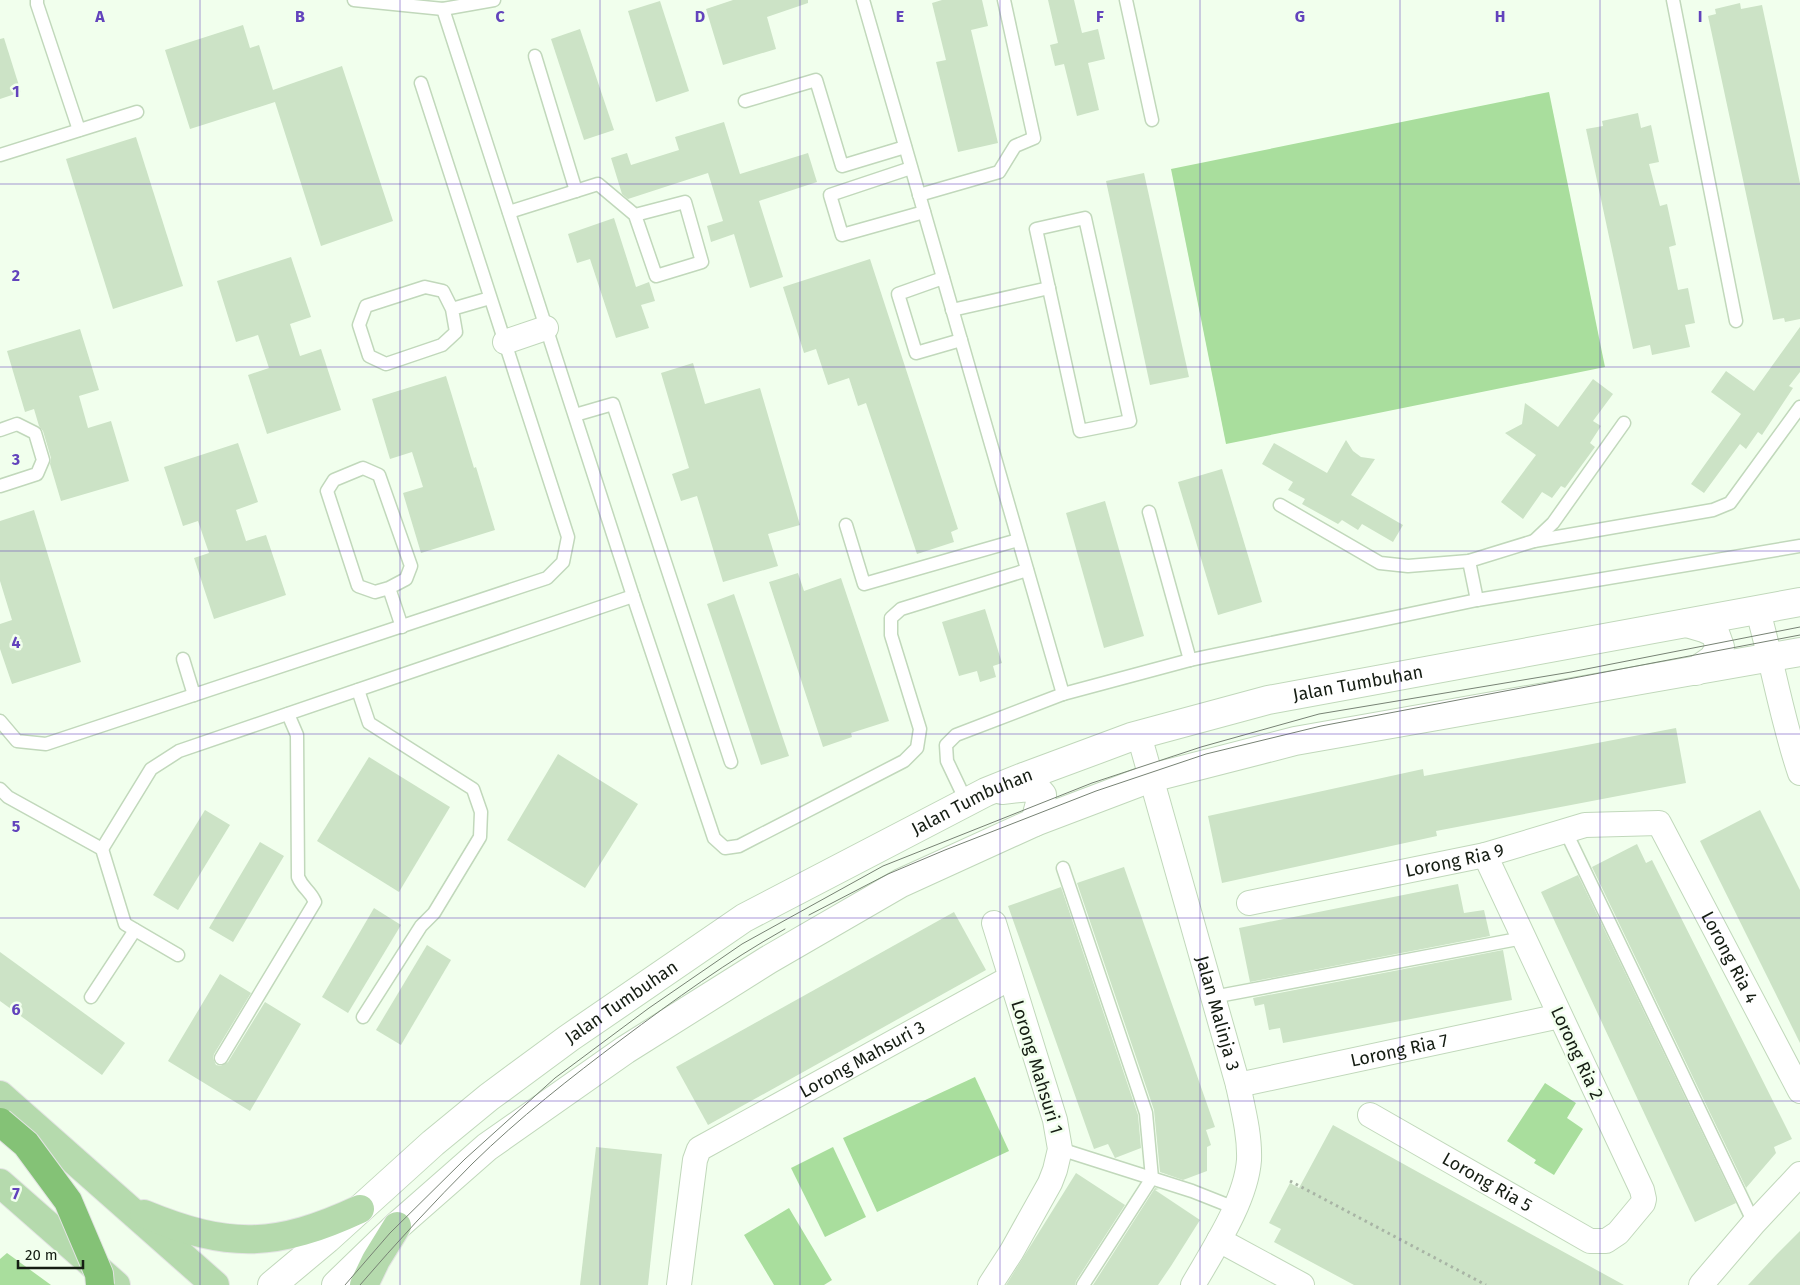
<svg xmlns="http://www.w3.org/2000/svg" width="1800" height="1285" font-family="'Fira Sans',sans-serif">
<rect width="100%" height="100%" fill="#f1ffed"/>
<g fill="#a9de9d">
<polygon points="1549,92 1605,367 1226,444 1171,169"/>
<polygon points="975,1077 1009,1151 877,1212 843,1138"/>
<polygon points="1545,1083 1576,1103 1567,1118 1583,1129 1554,1175 1534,1163 1536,1160 1507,1141"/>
<polygon points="833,1147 866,1217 825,1237 791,1168"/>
<polygon points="789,1208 832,1280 824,1285 774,1285 744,1235"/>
<polygon points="7,1253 51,1285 0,1285 0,1259"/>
</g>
<g fill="#cce3c6">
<polygon points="733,0 808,0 808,3 767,17 776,49 723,65 706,9"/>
<polygon points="942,0 982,0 988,26 971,30 998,143 958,152 936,62 946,60 932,3"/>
<polygon points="1048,0 1074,0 1082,33 1098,29 1105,59 1088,63 1099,110 1077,116 1064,64 1055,66 1050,45 1058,43"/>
<polygon points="660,1 689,91 656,102 628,11"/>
<polygon points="1740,3 1741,9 1762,5 1800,183 1800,319 1785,322 1784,318 1773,320 1708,16 1716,14 1715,9"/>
<polygon points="243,25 250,48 259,45 273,90 342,66 393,221 321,246 275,102 190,129 165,50"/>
<polygon points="580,29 614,130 584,140 551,39"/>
<polygon points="4,38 21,92 0,99 0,39"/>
<polygon points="1638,113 1641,128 1651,125 1659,162 1649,164 1660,206 1667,204 1676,245 1669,247 1678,290 1688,288 1695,323 1685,325 1690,347 1652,355 1650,345 1633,349 1586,129 1603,126 1602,121"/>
<polygon points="724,122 740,174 808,153 817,182 759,201 783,277 750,288 734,234 711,242 707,226 723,221 708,173 628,199 622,194 611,158 627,153 631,165 679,150 675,137"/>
<polygon points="136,137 183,286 113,309 66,159"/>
<polygon points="1144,173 1189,377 1150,385 1106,181"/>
<polygon points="614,218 636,287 649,282 655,301 641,305 649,328 616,338 590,259 577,263 568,234"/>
<polygon points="291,257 311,317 290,324 300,356 321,349 341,410 267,434 248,375 269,368 258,335 236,342 217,281"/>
<polygon points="870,259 958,529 951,532 954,542 917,554 866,403 858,406 849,378 828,385 816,349 804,353 783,287"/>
<polygon points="1800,327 1800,372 1789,386 1793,388 1762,435 1758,432 1746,449 1740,444 1704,493 1691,484 1741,414 1711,392 1726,371 1754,391"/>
<polygon points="80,329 99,390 79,396 88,428 111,421 129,481 61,501 50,464 51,458 43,431 39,426 34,409 25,412 7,351"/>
<polygon points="693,363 705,404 760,388 800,525 768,534 778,566 723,582 697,496 681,501 672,474 689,468 661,373"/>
<polygon points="446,376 474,468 476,467 495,530 421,553 403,493 423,487 412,452 390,459 372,399"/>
<polygon points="1593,379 1613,394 1593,421 1601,426 1590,443 1595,447 1565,488 1561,486 1552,498 1542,492 1523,519 1501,502 1536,455 1505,433 1522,424 1525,403 1558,427"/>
<polygon points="1346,440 1353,451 1361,457 1375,459 1351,495 1403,525 1393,542 1362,524 1358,530 1342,520 1338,524 1302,504 1305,499 1288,490 1293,482 1262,464 1274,443 1327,473"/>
<polygon points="238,443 258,502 236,510 246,541 266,535 286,595 214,619 194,558 209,553 198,521 183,526 164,467"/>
<polygon points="1222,469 1262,602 1218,615 1178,482"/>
<polygon points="1105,501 1144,636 1104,648 1066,513"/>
<polygon points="34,510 81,662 12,684 0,649 0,624 12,620 0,581 0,521"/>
<polygon points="798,573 804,591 841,578 889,721 851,733 852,737 823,747 769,582"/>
<polygon points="734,594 789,756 761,765 707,604"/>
<polygon points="985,609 1002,663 993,666 996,677 980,682 977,671 959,676 942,622"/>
<polygon points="1676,728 1686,783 1436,831 1437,836 1222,883 1208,816 1423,769 1424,776"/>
<polygon points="558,754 638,804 585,888 507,840"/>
<polygon points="369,757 450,807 399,892 317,841"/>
<polygon points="205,810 230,825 178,910 153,895"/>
<polygon points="1760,810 1800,890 1800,1043 1700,841"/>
<polygon points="260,842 284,856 233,942 209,928"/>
<polygon points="1637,844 1646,863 1652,860 1792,1139 1774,1147 1776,1153 1746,1188 1750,1196 1592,867"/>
<polygon points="1124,867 1215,1127 1206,1130 1211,1145 1207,1147 1207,1171 1183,1180 1160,1172 1154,1110 1077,883"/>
<polygon points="1578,875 1736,1203 1695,1222 1541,892"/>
<polygon points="1458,884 1464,913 1484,910 1490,936 1250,982 1239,928"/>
<polygon points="1061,887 1138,1115 1141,1148 1115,1158 1108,1144 1094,1149 1008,906"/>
<polygon points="374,908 401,925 348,1013 322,997"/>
<polygon points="954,912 986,970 708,1125 676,1067"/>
<polygon points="427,945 451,960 401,1045 376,1030"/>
<polygon points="1503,950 1512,1000 1283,1043 1280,1028 1269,1030 1264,1004 1255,1006 1253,998"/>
<polygon points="0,952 125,1043 102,1075 0,1001"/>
<polygon points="220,974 251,993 214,1054 213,1058 216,1065 221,1066 228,1062 265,1002 301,1024 250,1111 168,1061"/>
<polygon points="1333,1125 1427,1177 1624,1285 1354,1285 1274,1242 1281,1229 1269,1223 1290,1183 1299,1188"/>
<polygon points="596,1147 662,1154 648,1285 580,1285"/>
<polygon points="1076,1173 1125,1205 1076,1281 1075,1285 1006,1285"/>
<polygon points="1155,1188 1159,1189 1155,1190 1200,1220 1171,1266 1158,1285 1093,1285"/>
<polygon points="1800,1231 1800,1285 1748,1285 1776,1255"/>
</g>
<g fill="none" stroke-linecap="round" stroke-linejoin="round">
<g stroke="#c1d8bb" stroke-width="15">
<g id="lane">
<polyline points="37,0 37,4 79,130"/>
<polyline points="354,0 443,9 494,0"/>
<polyline points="863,0 1063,694"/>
<polyline points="1126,0 1152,120"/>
<polyline points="1673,0 1736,321"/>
<polyline points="443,9 633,596 714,838 725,848 739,846 904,761 917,748 920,729 891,635 891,618 901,609 1027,570"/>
<polyline points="535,56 576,191"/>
<polyline points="745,101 816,80 842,166 905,147"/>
<polyline points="0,155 137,112"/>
<polyline points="911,168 830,195 842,235 924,212"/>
<polyline points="919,195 999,172 1015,146 1034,138 1004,0"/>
<polyline points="509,212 598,184 635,215 685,202 702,262 656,276 635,215"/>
<polygon points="1085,218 1130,421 1080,431 1036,229"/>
<polyline points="943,278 898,294 916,353 961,340"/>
<polyline points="452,309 443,291 425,287 366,306 359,325 369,356 386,364 442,345 456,332 452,309 490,298"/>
<polyline points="952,310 1049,288"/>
<polyline points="575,415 613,404 731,762"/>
<polyline points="0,430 17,424 35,433 43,460 37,474 0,486"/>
<polyline points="1280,505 1380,563 1408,566 1469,561 1534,541 1713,510 1730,503 1800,407"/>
<polyline points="1149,512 1190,660"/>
<polyline points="846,525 864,584 1018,540"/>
<polyline points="1534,541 1553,523 1624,423"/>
<polyline points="1469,561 1477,600"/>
<polyline points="389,588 406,579 411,566 379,475 363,468 334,480 327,491 358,586 375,592 389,588 402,627"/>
<polyline points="183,659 194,695"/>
<polyline points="358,690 369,723 473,789 481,812 480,837 434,913 421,926 363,1017"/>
<polyline points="0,721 17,741 46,744 547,578 563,562 568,537 421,83"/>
<polyline points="0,789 8,797 102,849 125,924 178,955"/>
<polyline points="966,801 947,761 946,745 956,735 1063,694 1190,660 1477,600 1800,546"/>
<polyline points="1565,830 1754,1223"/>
<polyline points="102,849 151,769 179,751 633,596"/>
<polyline points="1063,868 1146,1113 1152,1178 1083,1285"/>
<polyline points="91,997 135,930"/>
<polyline points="1213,997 1523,938"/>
<path d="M 221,1058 L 315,902 C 310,890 303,889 298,877 L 297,735 L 288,714"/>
<polyline points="1060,1149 1192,1191 1235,1208"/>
</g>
</g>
<g stroke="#c1d8bb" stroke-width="26">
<g id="street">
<polyline points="505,342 546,328"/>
<path d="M 1758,611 C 1773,665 1782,720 1800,773"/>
<path id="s1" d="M 1139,735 L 1238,1085 C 1243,1109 1250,1135 1249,1160 C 1246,1201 1213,1250 1193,1285"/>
<path id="s2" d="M 1249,903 L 1485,855 L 1585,825 L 1659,823 L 1800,1091"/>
<path id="s3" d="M 1238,1085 L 1560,1016"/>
<path id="s4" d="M 1370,1115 L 1590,1241 L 1606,1241 L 1618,1233 L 1643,1203 L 1644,1199 L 1642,1190 L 1485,855"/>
<polyline points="1219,1240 1302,1285"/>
<path id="s5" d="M 679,1285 L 695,1160 L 699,1149 L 1010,978"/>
<polyline points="990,1285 1012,1251 1050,1183 1055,1170 1060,1149 1055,1120 994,923"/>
<polyline points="1701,1285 1754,1223 1800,1174"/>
</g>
</g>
<g stroke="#c1d8bb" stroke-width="30">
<g id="secondary">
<polyline points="1687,623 1704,628 1715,633 1720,647 1713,659 1696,671"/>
<polyline points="1002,790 1030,787 1036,788 1042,795 1035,822"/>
<path id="s6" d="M 272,1285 L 327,1239 L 433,1143 L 489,1097 L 569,1038 L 744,918 L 986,792 L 1026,776 L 1131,737 L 1268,700 L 1800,602"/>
<polyline points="336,1285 397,1226 487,1147 625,1050 768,960 901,883 1035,822 1151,778 1295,741 1800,652"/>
</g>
</g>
<g stroke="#e3e4e3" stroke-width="30">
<g id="primary">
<polyline points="0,1095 215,1285"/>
<polyline points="0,1183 116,1285"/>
<path d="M 144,1214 C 229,1249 276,1248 360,1209"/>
<polyline points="364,1285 376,1260 397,1226"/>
</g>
</g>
<polyline stroke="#a8b4a5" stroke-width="3" stroke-dasharray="2.5 4" stroke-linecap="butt" points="1290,1181 1486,1285"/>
<use href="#lane" stroke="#fff" stroke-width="12"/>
<use href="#street" stroke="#fff" stroke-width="24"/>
<use href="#secondary" stroke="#fff" stroke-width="28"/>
<use href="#primary" stroke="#b5daad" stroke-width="28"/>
<g stroke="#778274" stroke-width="1">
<polyline points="809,915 888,874 945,850 1096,791 1206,754 1321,726 1800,635"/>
<polyline points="345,1285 390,1233 465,1159 555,1078 649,1008 742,944 883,866 1092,783 1201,747 1319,714 1571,672 1800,627"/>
<path d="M 360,1285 C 396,1243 434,1202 473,1163 C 519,1118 570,1078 622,1039 C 674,1000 728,961 785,929"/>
</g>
<g stroke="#e3e4e3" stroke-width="30" stroke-linecap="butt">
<polyline id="highway-bridge" points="0,1122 26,1144 68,1201 99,1274 100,1285"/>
</g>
<use href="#highway-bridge" stroke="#84c276" stroke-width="28"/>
</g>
<path fill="none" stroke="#6243bc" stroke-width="1" stroke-opacity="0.55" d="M 200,0 L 200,1285M 400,0 L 400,1285M 600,0 L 600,1285M 800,0 L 800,1285M 1000,0 L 1000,1285M 1200,0 L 1200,1285M 1400,0 L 1400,1285M 1600,0 L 1600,1285M 0,184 L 1800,184M 0,367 L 1800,367M 0,551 L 1800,551M 0,734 L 1800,734M 0,918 L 1800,918M 0,1101 L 1800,1101"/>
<g text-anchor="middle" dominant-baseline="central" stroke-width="5" stroke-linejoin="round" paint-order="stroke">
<g font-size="18" fill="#151d13" stroke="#f1ffed">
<text stroke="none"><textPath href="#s6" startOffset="1260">Jalan Tumbuhan</textPath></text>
<text stroke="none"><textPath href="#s6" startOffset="855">Jalan Tumbuhan</textPath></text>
<text stroke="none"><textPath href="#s2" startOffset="210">Lorong Ria 9</textPath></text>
<text stroke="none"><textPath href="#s2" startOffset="571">Lorong Ria 4</textPath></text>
<text stroke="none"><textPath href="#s6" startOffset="450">Jalan Tumbuhan</textPath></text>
<text stroke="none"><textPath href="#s1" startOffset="289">Jalan Malinja 3</textPath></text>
<text stroke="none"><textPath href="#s3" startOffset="165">Lorong Ria 7</textPath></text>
<text transform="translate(1577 1053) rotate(65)">Lorong Ria 2</text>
<text stroke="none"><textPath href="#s5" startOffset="324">Lorong Mahsuri 3</textPath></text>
<text transform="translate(1037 1067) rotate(73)">Lorong Mahsuri 1</text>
<text stroke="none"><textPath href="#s4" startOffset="135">Lorong Ria 5</textPath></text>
</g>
</g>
<g font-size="16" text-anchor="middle" font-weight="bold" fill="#6243bc" stroke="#f1ffed" stroke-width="5" stroke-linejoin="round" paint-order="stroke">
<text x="100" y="22">A</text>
<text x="300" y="22">B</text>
<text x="500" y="22">C</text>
<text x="700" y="22">D</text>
<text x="900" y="22">E</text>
<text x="1100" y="22">F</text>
<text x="1300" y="22">G</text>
<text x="1500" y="22">H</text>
<text x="1700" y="22">I</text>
<text x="16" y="97">1</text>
<text x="16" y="281">2</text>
<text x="16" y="465">3</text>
<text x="16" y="648">4</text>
<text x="16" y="832">5</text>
<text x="16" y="1015">6</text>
<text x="16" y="1199">7</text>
</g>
<path d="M18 1260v8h65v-8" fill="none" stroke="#151d13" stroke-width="2.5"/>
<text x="25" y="1260" font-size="15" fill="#151d13" stroke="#f1ffed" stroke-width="4" paint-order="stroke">20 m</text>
</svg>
